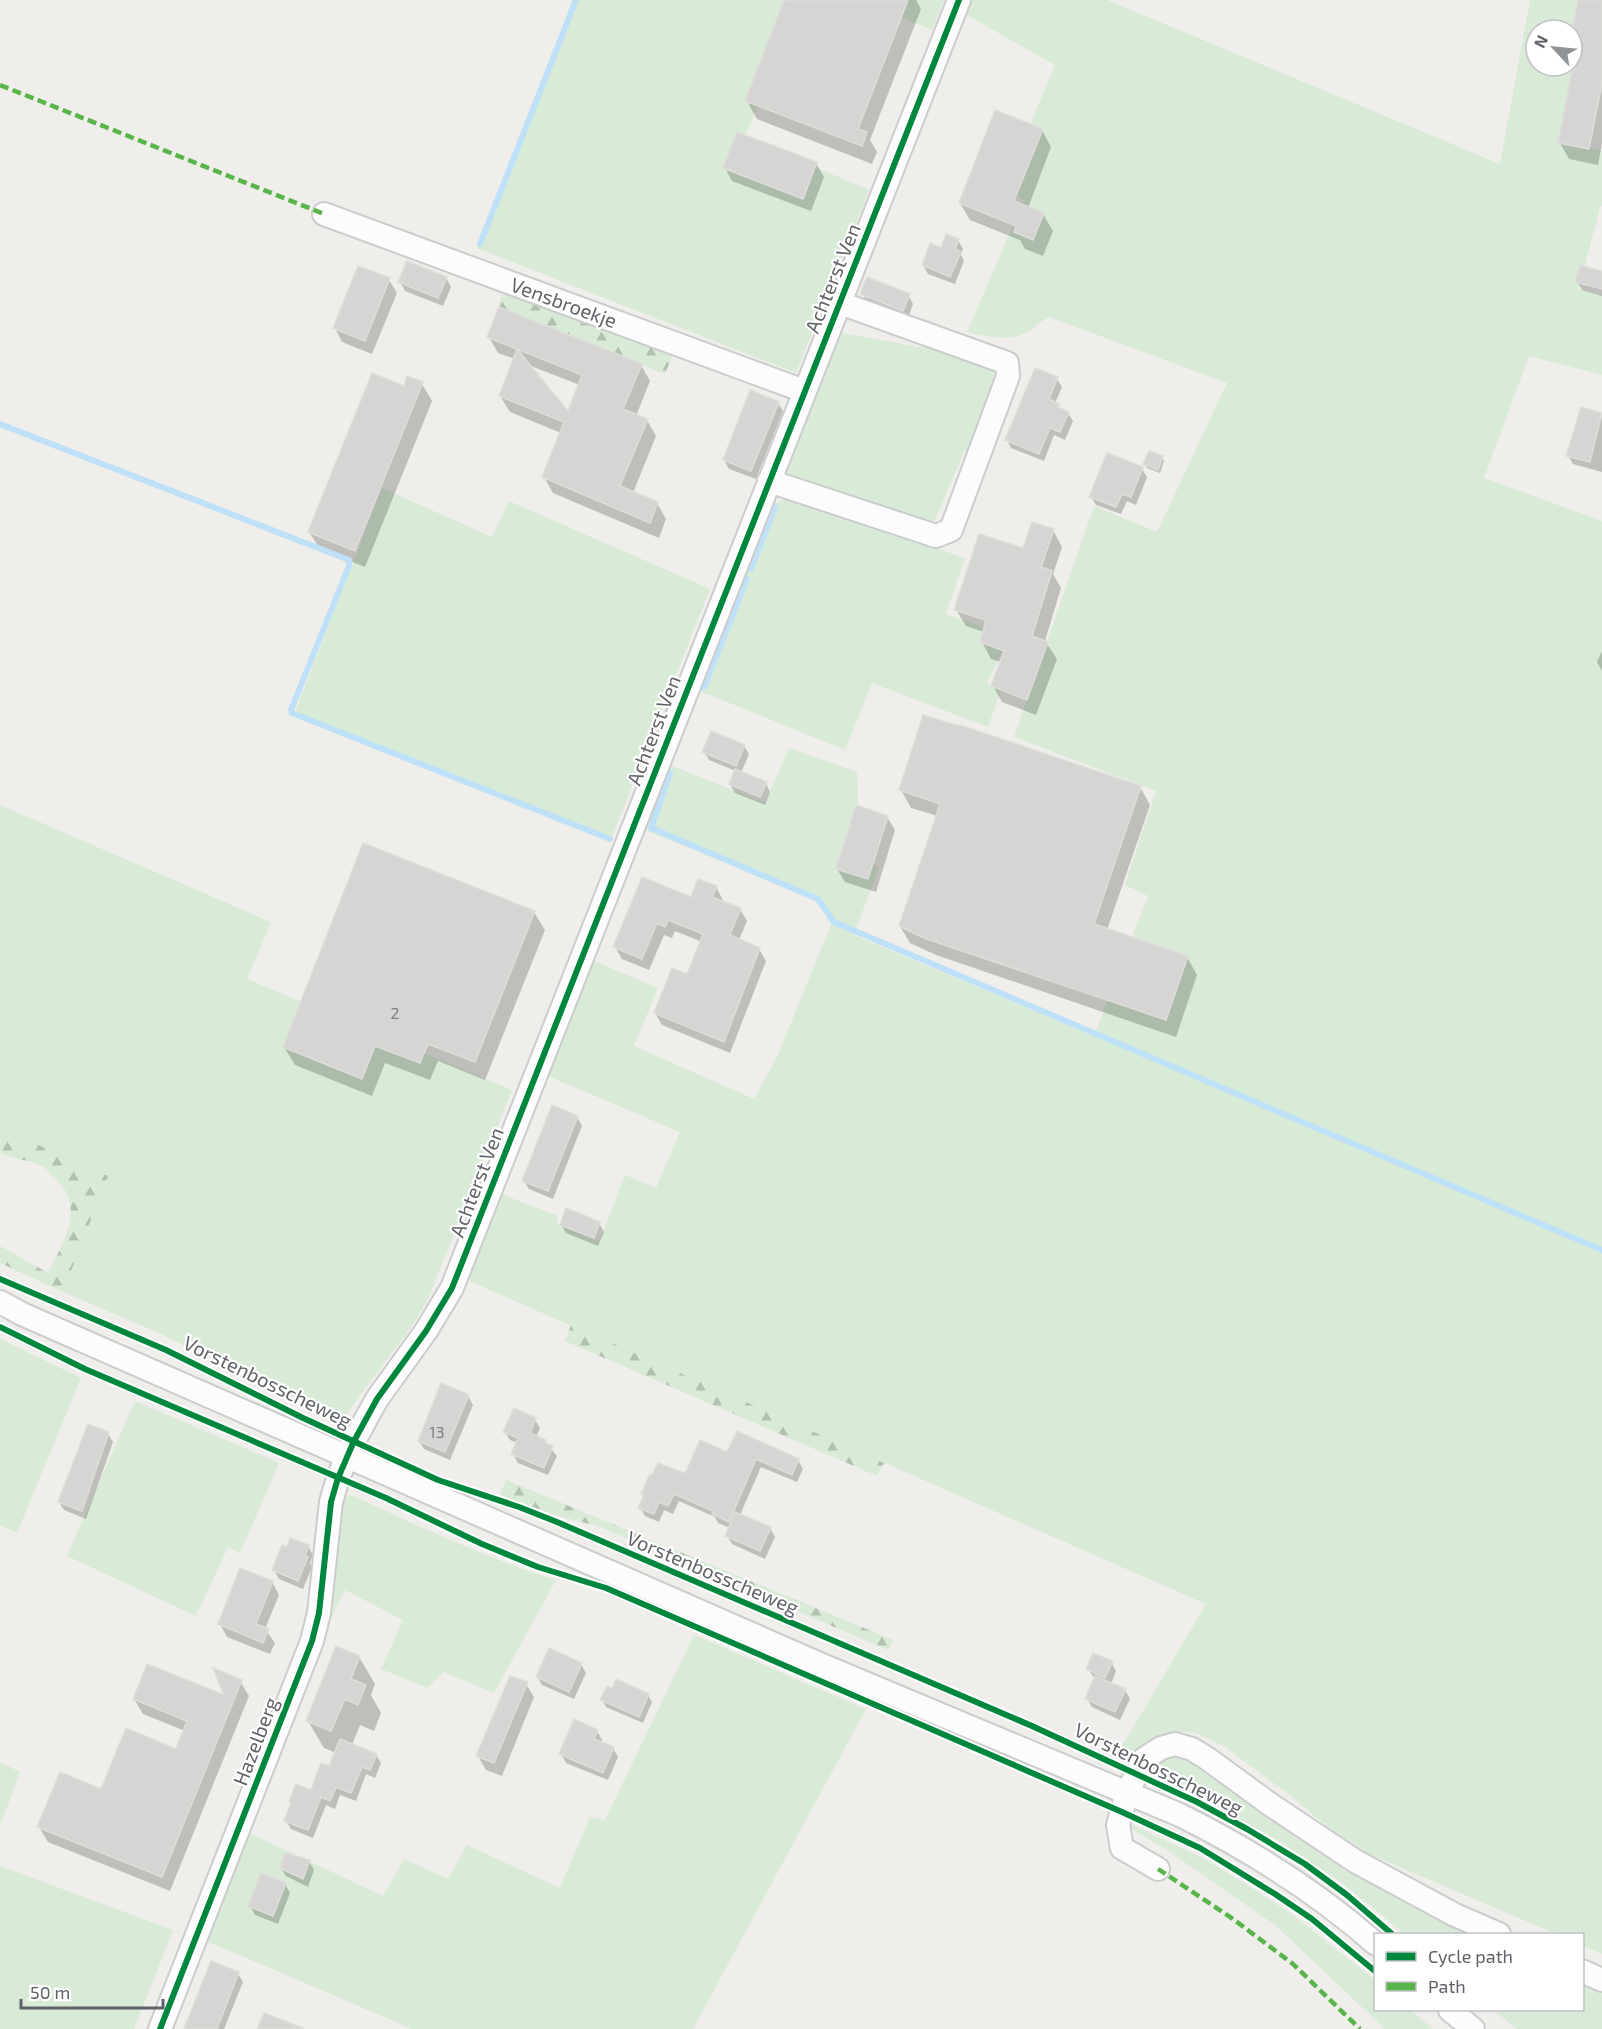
<svg xmlns="http://www.w3.org/2000/svg" width="1602" height="2029" font-family="'Exo 2',sans-serif">
<defs>
<pattern id="forest-firs" width="22" height="20" patternUnits="userSpaceOnUse" patternTransform="scale(1.5)"><rect width="22" height="20" fill="#d8ebd6"/><path d="M5 1l3.5 6h-7zM16 11l3.5 6h-7z" fill="#b2c2b1"/></pattern>
</defs>
<rect width="100%" height="100%" fill="#efeeea"/>
<g fill="#d8ebd6">
<polygon points="573,0 802,0 745,137 869,190 796,373 477,248"/>
<polygon points="860,0 944,0 932,30"/>
<path d="M 971,0 L 1107,0 L 1500,164 L 1530,0 L 1577,0 L 1571,30 L 1536,30 L 1536,66 L 1572,66 L 1572,45 L 1579,46 L 1562,142 L 1602,151 L 1602,206 L 1600,206 L 1579,289 L 1602,295 L 1602,375 L 1529,356 L 1484,478 L 1602,521 L 1602,1954 L 1583,1946 L 1582,1934 L 1556,1934 L 1367,1853 L 1330,1829 L 1286,1792 L 1225,1747 L 1196,1733 L 1176,1731 L 1159,1740 L 1132,1759 L 1121,1748 L 1206,1604 L 467,1280 L 501,1194 L 558,1216 L 557,1224 L 599,1242 L 625,1175 L 656,1188 L 680,1132 L 548,1076 L 594,961 L 658,988 L 634,1046 L 754,1099 L 777,1057 L 831,925 L 823,903 L 645,830 L 670,765 L 765,803 L 789,748 L 857,772 L 858,804 L 840,854 L 879,867 L 854,935 L 1094,1036 L 1148,896 L 1125,885 L 1156,791 L 1014,737 L 1094,506 L 1157,532 L 1227,383 L 1049,317 C 1041,321 1036,327 1029,331 C 1010,343 987,336 967,332 L 1024,200 L 1003,190 L 1055,65 L 965,14 Z"/>
<polygon points="842,333 1002,362 977,442 964,452 932,527 788,480 786,473"/>
<polygon points="382,488 492,537 509,501 710,589 612,837 295,712"/>
<polygon points="788,499 965,558 946,614 1010,636 987,683 1001,690 988,727 872,683 845,750 700,691 773,504 782,500"/>
<polygon points="0,805 271,922 247,979 512,1090 428,1299 414,1323 342,1420 161,1334 63,1292 108,1177 0,1128"/>
<polygon points="0,1339 81,1378 17,1533 0,1525"/>
<polygon points="135,1401 279,1463 240,1553 228,1547 196,1616 67,1556"/>
<path d="M 343,1494 L 353,1496 C 419,1526 485,1558 556,1580 L 494,1693 L 444,1672 L 427,1688 L 381,1669 L 403,1620 L 345,1590 L 325,1630 L 331,1610 Z"/>
<polygon points="694,1635 866,1709 693,2029 412,2029 202,1939 245,1831 383,1896 404,1859 448,1879 467,1845 560,1888 590,1817 605,1820"/>
<polygon points="1178,1751 1486,1934 1405,1934 1339,1881 1279,1841 1206,1800 1145,1772 1148,1763"/>
<polygon points="0,1762 20,1772 0,1826"/>
<polygon points="1131,1824 1203,1858 1255,1890 1292,1914 1375,1980 1376,2010 1411,2010 1433,2029 1385,2029 1275,1925 1167,1850 1130,1828"/>
<polygon points="0,1866 173,1930 134,2029 0,2029"/>
<polygon points="1583,1977 1602,1989 1602,2029 1517,2029 1493,2010 1582,2010"/>
</g>
<g fill="url(#forest-firs)">
<polygon points="505,288 673,354 665,374 498,307"/>
<path d="M 0,1128 L 108,1176 L 63,1292 L 0,1263 L 0,1246 L 48,1273 C 64,1241 87,1207 54,1177 C 50,1173 45,1167 40,1165 C 27,1160 13,1159 0,1153 Z"/>
<polygon points="571,1325 884,1463 877,1476 565,1341"/>
<path d="M 506,1480 L 893,1640 L 888,1650 L 595,1525 C 562,1518 531,1508 500,1495 Z"/>
</g>
<g fill="#0003" fill-rule="evenodd">
<polygon points="786,0 916,0 921,9 870,140 877,152 872,164 757,119 747,101"/>
<polygon points="1579,0 1602,0 1602,144 1598,165 1569,159 1560,143 1577,55 1572,47 1572,39"/>
<polygon points="1042,130 1051,147 1028,208 1043,214 1053,231 1043,256 1025,249 1020,240 970,220 960,203"/>
<polygon points="816,163 824,177 811,211 732,181 725,168"/>
<polygon points="958,240 963,249 961,255 964,261 955,284 928,274 923,265 942,249"/>
<polygon points="1602,273 1602,296 1582,290 1577,281"/>
<polygon points="446,278 451,287 443,306 405,291 400,282"/>
<polygon points="389,280 397,293 372,354 342,342 335,328"/>
<polygon points="862,293 908,295 913,304 908,318 867,302"/>
<path d="M 489,337 L 641,365 L 650,381 L 636,416 L 647,420 L 656,436 L 633,493 L 657,503 L 666,519 L 659,538 L 553,493 L 544,477 L 561,433 L 510,412 L 500,396 L 515,359 L 498,353 ZM 528,365 L 580,385 L 569,414 Z"/>
<polygon points="1057,379 1062,387 1055,403 1058,405 1062,411 1068,413 1073,421 1065,440 1054,435 1044,461 1011,448 1007,440"/>
<polygon points="422,384 432,401 365,567 320,549 309,532 404,388"/>
<polygon points="778,403 783,411 756,479 729,469 724,460"/>
<polygon points="1582,409 1602,414 1602,472 1573,464 1568,455"/>
<polygon points="1162,457 1164,461 1160,473 1147,468 1145,464"/>
<polygon points="1142,469 1147,477 1136,505 1127,501 1121,514 1096,505 1091,497"/>
<polygon points="1053,530 1062,547 1053,574 1061,588 1045,641 1057,659 1036,715 1002,702 993,686 1001,662 991,659 982,642 984,632 966,626 956,610 1024,550"/>
<polygon points="1602,651 1602,671 1597,662"/>
<polygon points="744,746 749,754 741,773 766,783 770,792 765,805 735,793 730,784 736,771 709,760 704,752"/>
<polygon points="1140,787 1150,805 1107,930 1187,957 1197,975 1176,1037 936,955 910,943 900,926 938,816 911,808 901,790"/>
<polygon points="887,817 895,830 876,892 845,882 837,869"/>
<polygon points="716,887 723,900 722,902 740,909 747,921 739,940 759,949 766,961 730,1053 662,1025 655,1013 688,976 702,942 675,931 672,938 664,935 649,970 622,959 615,947 692,899"/>
<polygon points="534,912 545,930 485,1080 438,1061 430,1080 385,1063 372,1096 295,1065 284,1047"/>
<polygon points="577,1117 582,1126 553,1199 529,1189 524,1181"/>
<polygon points="599,1223 604,1232 598,1246 566,1233 561,1224"/>
<polygon points="468,1396 473,1405 450,1460 424,1449 419,1441"/>
<polygon points="535,1420 540,1428 536,1437 545,1441 557,1456 548,1475 518,1463 513,1454 517,1443 510,1440 505,1432"/>
<polygon points="108,1434 113,1442 86,1519 64,1510 59,1502"/>
<polygon points="728,1454 798,1460 803,1469 797,1482 761,1467 740,1515 770,1528 775,1537 765,1559 732,1544 727,1536 730,1528 718,1523 715,1517 679,1501 673,1514 664,1510 659,1522 645,1516 640,1507 644,1497 643,1494"/>
<polygon points="308,1546 313,1555 310,1563 312,1567 303,1589 279,1579 274,1570 287,1549"/>
<polygon points="272,1582 279,1595 265,1629 275,1643 270,1654 227,1637 220,1624"/>
<polygon points="359,1657 375,1684 371,1695 381,1713 374,1731 360,1725 352,1745 376,1755 381,1763 375,1778 366,1774 356,1801 340,1795 335,1809 326,1805 313,1838 291,1829 286,1821 329,1768 336,1753 324,1748 308,1721"/>
<polygon points="1111,1662 1116,1671 1111,1684 1125,1690 1130,1699 1120,1720 1092,1707 1087,1699 1095,1679 1088,1669"/>
<polygon points="581,1664 586,1673 574,1699 542,1685 537,1676"/>
<polygon points="240,1681 249,1696 170,1891 48,1842 39,1827 177,1751 185,1731 143,1714 134,1699 227,1698"/>
<polygon points="526,1684 534,1697 502,1776 486,1770 478,1756"/>
<polygon points="648,1695 652,1702 643,1723 606,1707 602,1700"/>
<polygon points="597,1731 602,1740 600,1743 613,1748 618,1757 608,1780 566,1763 561,1754"/>
<polygon points="309,1861 314,1870 308,1887 286,1876 281,1868"/>
<polygon points="285,1884 290,1893 278,1924 255,1915 250,1906"/>
<polygon points="238,1974 243,1982 224,2029 185,2029"/>
</g>
<g fill="none" stroke-linecap="round" stroke-linejoin="round">
<g stroke="#bfe0f9" stroke-width="6">
<polyline points="480,244 576,0"/>
<polyline points="0,424 349,560 349,566 291,710 292,713 610,839"/>
<polyline points="751,569 775,507"/>
<polyline points="704,687 747,579"/>
<polyline points="670,773 651,828 818,899 834,922 1602,1250"/>
</g>
</g>
<g fill="#d6d5d3" stroke="#deddd9" stroke-width="1.5">
<polygon points="784,0 908,0 858,129 867,132 862,146 745,101"/>
<polygon points="1578,0 1602,0 1602,83 1589,149 1558,143 1577,46 1572,46 1572,30"/>
<polygon points="995,110 1043,129 1014,201 1044,213 1033,240 1014,232 1016,226 959,203"/>
<polygon points="737,132 817,162 803,199 723,168"/>
<polygon points="946,234 959,239 955,249 961,252 950,277 922,265 930,243 941,248"/>
<polygon points="407,261 447,277 438,298 398,282"/>
<polygon points="1580,265 1602,271 1602,289 1575,282"/>
<polygon points="358,266 390,278 365,341 333,328"/>
<polygon points="867,277 910,294 903,311 860,294"/>
<polygon points="499,307 642,364 623,409 648,419 620,486 658,502 650,523 542,477 564,422 499,396 517,349 568,411 582,375 487,337"/>
<polygon points="1035,368 1058,377 1049,399 1059,404 1058,407 1069,412 1060,432 1050,428 1039,454 1005,440"/>
<polygon points="372,373 404,386 407,376 423,382 355,551 308,532"/>
<polygon points="750,390 779,402 751,471 723,460"/>
<polygon points="1581,407 1602,413 1590,462 1566,456"/>
<polygon points="1149,451 1163,456 1158,470 1143,464"/>
<polygon points="1107,453 1143,467 1131,497 1122,494 1116,507 1089,497"/>
<polygon points="1032,522 1054,529 1041,567 1052,571 1032,636 1048,642 1027,700 991,686 1004,651 980,642 986,620 954,610 979,534 1023,548"/>
<polygon points="923,715 959,726 960,725 1141,786 1094,924 1188,956 1166,1020 924,938 899,926 940,804 899,790"/>
<polygon points="711,731 745,745 736,766 702,752"/>
<polygon points="735,769 767,782 760,797 729,784"/>
<polygon points="856,805 888,816 868,879 836,869"/>
<polygon points="363,843 535,911 475,1062 428,1044 420,1063 375,1046 362,1079 283,1047"/>
<polygon points="642,877 691,897 698,879 717,886 712,897 741,908 730,935 760,948 724,1042 654,1013 672,968 687,974 703,934 668,920 665,927 657,923 642,959 613,947"/>
<polygon points="552,1105 578,1116 548,1191 522,1181"/>
<polygon points="566,1208 600,1222 594,1238 560,1225"/>
<polygon points="441,1383 469,1395 445,1452 418,1441"/>
<polygon points="514,1408 536,1418 530,1433 546,1440 545,1443 553,1446 544,1468 511,1454 518,1438 503,1432"/>
<polygon points="88,1424 109,1432 82,1511 58,1502"/>
<polygon points="737,1431 799,1459 792,1475 756,1459 729,1522 712,1514 713,1511 674,1494 668,1506 659,1502 654,1514 638,1508 644,1495 641,1494 650,1474 652,1475 658,1463 684,1473 686,1471 700,1440 727,1452"/>
<polygon points="735,1512 771,1527 760,1551 725,1536"/>
<polygon points="290,1538 309,1545 305,1556 308,1557 298,1581 272,1570 282,1545 287,1547"/>
<polygon points="240,1568 273,1581 256,1624 269,1629 263,1643 218,1624"/>
<polygon points="336,1646 360,1656 351,1679 366,1685 358,1705 345,1699 331,1731 306,1721"/>
<polygon points="549,1648 582,1663 569,1692 536,1677"/>
<polygon points="1093,1653 1113,1661 1105,1678 1086,1669"/>
<polygon points="147,1664 224,1695 213,1668 242,1680 162,1877 37,1827 60,1772 101,1789 126,1728 176,1749 187,1721 133,1699"/>
<polygon points="510,1676 528,1682 494,1763 476,1756"/>
<polygon points="1095,1676 1126,1689 1115,1712 1085,1699"/>
<polygon points="616,1679 649,1694 639,1717 600,1700 607,1686 612,1689"/>
<polygon points="574,1719 598,1730 594,1739 614,1747 603,1773 559,1754"/>
<polygon points="340,1739 377,1754 370,1770 362,1767 351,1793 336,1787 330,1801 321,1797 308,1830 284,1821 291,1803 289,1802 296,1784 311,1790 321,1763 329,1766"/>
<polygon points="285,1853 310,1860 303,1879 280,1868"/>
<polygon points="261,1873 286,1883 273,1916 248,1906"/>
<polygon points="211,1961 239,1972 217,2029 184,2029"/>
<polygon points="264,2013 303,2028 303,2029 257,2029"/>
</g>
<g fill="none" stroke-linecap="round" stroke-linejoin="round">
<g stroke="#cbcccc" stroke-width="26">
<g id="minor">
<polyline points="324,214 804,391"/>
<polyline points="769,481 936,536 951,530 1008,376 1007,363 840,303"/>
<path d="M 0,1302 L 22,1314 L 822,1665 L 1180,1815 C 1250,1850 1317,1892 1376,1944"/>
<polyline points="1158,1869 1122,1848 1118,1825 1127,1793 1144,1759 1161,1748 1175,1744 1192,1749 1208,1759 1271,1805 1355,1861 1455,1915 1499,1934"/>
<polyline points="1582,1971 1602,1980"/>
<polyline points="1450,2010 1473,2029"/>
<polyline points="160,2029 312,1641 319,1613 331,1502 338,1478 354,1441 377,1399 426,1331 452,1288 959,0"/>
</g>
</g>
<use href="#minor" stroke="#fdfcfc" stroke-width="22"/>
<g stroke="#58b549" stroke-width="4.5" stroke-dasharray="9 4.5" stroke-linecap="butt">
<polyline points="0,85 324,214"/>
<polyline points="1158,1869 1233,1919 1293,1964 1360,2029"/>
</g>
<g stroke="#fff" stroke-width="10">
<g id="cycleway">
<polyline points="0,1279 166,1350 303,1418 438,1480 519,1507 557,1522 1032,1726 1197,1802 1247,1829 1305,1864 1347,1895 1392,1934"/>
<polyline points="0,1327 85,1369 386,1498 482,1544 538,1567 606,1588 1122,1812 1200,1848 1275,1894 1312,1919 1376,1972"/>
<polyline points="160,2029 312,1641 319,1613 331,1502 338,1478 354,1441 377,1399 426,1331 452,1288 959,0"/>
</g>
</g>
<use href="#cycleway" stroke="#00873e" stroke-width="6"/>
</g>
<g text-anchor="middle" dominant-baseline="central" stroke-width="4.5" stroke-linejoin="round" paint-order="stroke">
<g font-size="16" fill="#7e8184">
<text x="395" y="1012">2</text>
<text x="437" y="1431">13</text>
</g>
<g font-size="20" fill="#5f6368" stroke="#fff">
<text transform="translate(832 278) rotate(-68)">Achterst Ven</text>
<text transform="translate(564 302) rotate(20)">Vensbroekje</text>
<text transform="translate(653 730) rotate(-69)">Achterst Ven</text>
<text transform="translate(476 1182) rotate(-69)">Achterst Ven</text>
<text transform="translate(268 1381) rotate(26)">Vorstenbosscheweg</text>
<text transform="translate(713 1572) rotate(23)">Vorstenbosscheweg</text>
<text transform="translate(255 1741) rotate(-69)">Hazelberg</text>
<text transform="translate(1159 1768) rotate(26)">Vorstenbosscheweg</text>
</g>
</g>
<rect x="1374" y="1933" width="210" height="78" fill="#ffffff" stroke="#bfc1c3" stroke-width="1.5"/>
<rect x="1386" y="1952" width="30" height="9" fill="#00873e" stroke="#bfc1c3" stroke-width="1.5"/>
<text x="1428" y="1963" font-size="18" fill="#5f6368">Cycle path</text>
<rect x="1386" y="1982" width="30" height="9" fill="#58b549" stroke="#bfc1c3" stroke-width="1.5"/>
<text x="1428" y="1993" font-size="18" fill="#5f6368">Path</text>
<g transform="translate(1554 48) rotate(296)"><circle r="28" fill="#ffffff" stroke="#bfc1c3" stroke-width="1.5"/>
<path d="M0-4.5L10 22L0 15L-10 22Z" fill="#919496"/>
<text y="-9" font-size="16" font-weight="bold" text-anchor="middle" fill="#5f6368">N</text>
</g>
<path d="M21 1999v9h142v-9" fill="none" stroke="#5f6368" stroke-width="3"/>
<text x="30" y="1999" font-size="18" fill="#5f6368" stroke="#ffffff" stroke-width="4.5" paint-order="stroke">50 m</text>
</svg>
